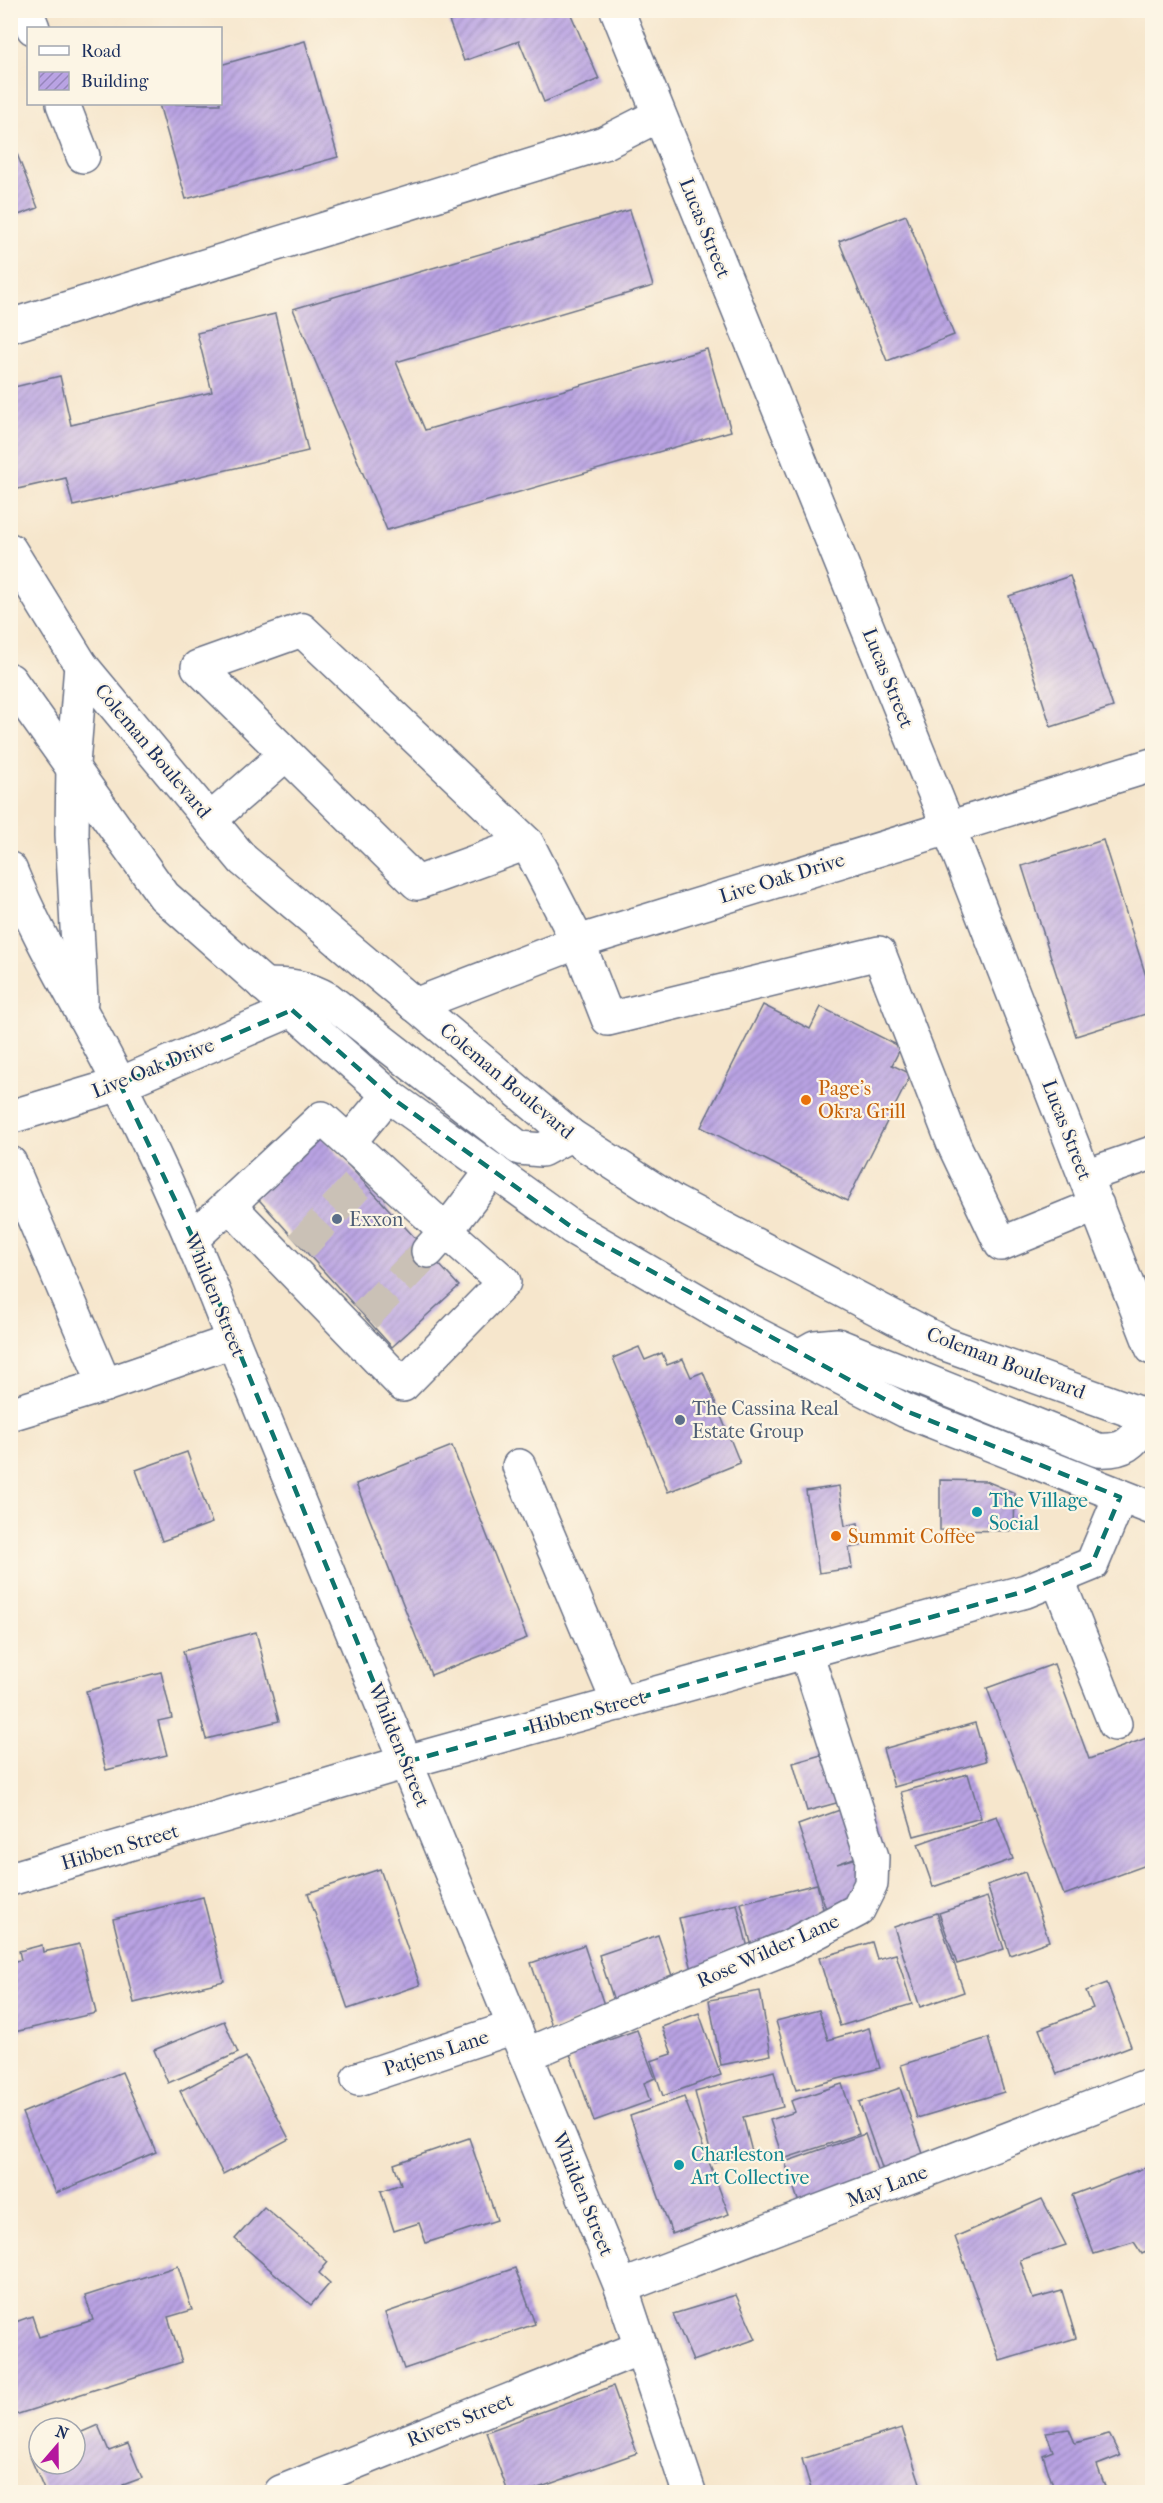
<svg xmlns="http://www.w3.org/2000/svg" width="1163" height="2503" font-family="'IM FELL French Canon',serif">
<defs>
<pattern id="building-hatch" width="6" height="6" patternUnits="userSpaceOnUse" patternTransform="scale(1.5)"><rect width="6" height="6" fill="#b9a3e3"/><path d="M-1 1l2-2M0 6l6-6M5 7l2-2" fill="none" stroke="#9685bb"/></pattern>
</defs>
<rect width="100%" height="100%" fill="#fcf5e5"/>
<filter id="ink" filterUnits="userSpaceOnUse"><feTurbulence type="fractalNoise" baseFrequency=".0167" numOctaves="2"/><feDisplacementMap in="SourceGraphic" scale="12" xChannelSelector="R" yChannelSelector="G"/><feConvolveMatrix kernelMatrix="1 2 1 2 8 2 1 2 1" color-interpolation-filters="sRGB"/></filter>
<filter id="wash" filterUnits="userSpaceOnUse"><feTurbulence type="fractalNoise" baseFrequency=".008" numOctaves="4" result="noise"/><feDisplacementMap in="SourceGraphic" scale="24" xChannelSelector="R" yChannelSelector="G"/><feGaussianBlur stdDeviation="1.35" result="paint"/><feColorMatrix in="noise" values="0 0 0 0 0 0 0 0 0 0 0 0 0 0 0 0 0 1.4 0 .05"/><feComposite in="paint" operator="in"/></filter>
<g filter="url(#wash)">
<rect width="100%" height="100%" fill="#f6e6cc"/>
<g id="blocks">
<g fill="url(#building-hatch)">
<polygon points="445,10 569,10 599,79 544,102 519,41 464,61"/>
<polygon points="305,41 338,157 186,199 159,104 220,104 220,65"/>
<polygon points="10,136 38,208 10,218"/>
<polygon points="630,210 653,286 396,362 425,430 707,349 731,431 387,530 293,309"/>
<polygon points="906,215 954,335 887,361 839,241"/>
<polygon points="275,314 308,451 73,506 66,478 13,490 10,480 10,388 60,376 71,425 212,392 197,333"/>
<polygon points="1070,576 1113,707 1051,727 1009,596"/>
<polygon points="1103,840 1152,995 1152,1012 1076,1036 1022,866"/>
<polygon points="763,1005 810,1029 821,1007 901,1047 892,1065 911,1074 847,1201 701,1127"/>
<polygon points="318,1132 459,1286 392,1347 252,1192"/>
<polygon points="639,1347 645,1360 662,1353 667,1365 683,1359 691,1377 703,1372 740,1463 668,1492 613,1358"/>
<polygon points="452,1446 527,1638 431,1675 356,1484"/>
<polygon points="187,1452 212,1523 162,1541 136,1470"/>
<polygon points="940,1480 986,1481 1015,1493 1014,1531 940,1530"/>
<polygon points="839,1486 845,1526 858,1523 861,1546 849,1548 852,1568 819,1573 806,1491"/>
<polygon points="256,1632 279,1721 206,1739 183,1651"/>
<polygon points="1054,1664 1089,1759 1152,1736 1152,1863 1064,1895 987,1688"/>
<polygon points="161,1672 172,1718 158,1721 167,1755 106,1770 86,1691"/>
<polygon points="975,1723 986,1761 894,1787 883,1749"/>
<polygon points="849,1747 862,1796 807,1811 793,1763"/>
<polygon points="968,1774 981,1818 914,1836 901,1792"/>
<polygon points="865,1801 882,1848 837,1864 867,1855 879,1892 830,1921 798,1825"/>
<polygon points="997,1816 1013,1859 933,1887 918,1844"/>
<polygon points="380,1869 420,1985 348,2009 308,1893"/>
<polygon points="1025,1872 1049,1941 1010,1955 987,1885"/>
<polygon points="817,1884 827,1925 753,1951 741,1903"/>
<polygon points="203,1897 224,1981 134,2003 113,1919"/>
<polygon points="987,1897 1004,1949 957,1964 939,1913"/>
<polygon points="737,1904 750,1956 692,1970 679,1918"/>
<polygon points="937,1913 964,1992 920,2007 894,1927"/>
<polygon points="658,1935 677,1990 617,2010 599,1955"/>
<polygon points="872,1942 877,1959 896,1954 912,2004 840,2026 819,1958"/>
<polygon points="80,1944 96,2013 10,2033 10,1962 21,1960 19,1951 42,1945 43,1952"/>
<polygon points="584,1945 606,2011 553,2029 531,1963"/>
<polygon points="1107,1983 1131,2046 1057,2074 1039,2029 1093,2008 1086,1991"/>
<polygon points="760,1991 771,2055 721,2065 709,2000"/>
<polygon points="819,2010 828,2040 869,2028 880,2068 796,2090 776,2021"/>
<polygon points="699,2013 721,2075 663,2096 651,2061 672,2054 662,2027"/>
<polygon points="224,2021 238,2053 168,2083 154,2050"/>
<polygon points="637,2030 655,2078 644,2083 650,2101 594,2121 570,2054"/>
<polygon points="988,2038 1004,2092 917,2118 901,2065"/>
<polygon points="246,2057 289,2139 223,2174 180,2091"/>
<polygon points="774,2071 783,2107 743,2117 752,2152 713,2162 695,2092"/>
<polygon points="122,2072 156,2152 56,2193 22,2113"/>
<polygon points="842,2084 859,2134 783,2159 770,2120 795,2112 791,2101"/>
<polygon points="900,2088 928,2168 887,2182 859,2102"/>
<polygon points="684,2097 729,2214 672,2234 630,2116"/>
<polygon points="865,2134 882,2184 802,2212 785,2162"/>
<polygon points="469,2138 497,2220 426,2243 419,2223 394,2231 381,2191 401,2184 394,2164"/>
<polygon points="1152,2165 1152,2249 1142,2254 1134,2242 1094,2254 1072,2195"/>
<polygon points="1042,2199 1066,2245 1020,2260 1033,2299 1062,2291 1076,2338 1000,2361 955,2237"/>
<polygon points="264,2207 328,2262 319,2273 330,2283 311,2305 235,2239"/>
<polygon points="178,2266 192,2310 168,2317 182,2362 12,2416 10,2324 32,2316 39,2337 93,2320 85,2296"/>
<polygon points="515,2268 535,2324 404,2369 385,2313"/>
<polygon points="736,2295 756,2339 693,2361 673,2314"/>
<polygon points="613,2386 637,2453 527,2492 508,2492 486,2432"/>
<polygon points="98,2425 109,2451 128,2444 142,2478 123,2485 126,2492 45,2492 29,2454 39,2450 39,2464 75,2464 75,2435"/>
<polygon points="902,2428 923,2492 812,2492 802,2459"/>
<polygon points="1069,2429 1075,2443 1109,2434 1120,2456 1097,2465 1107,2492 1055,2492 1043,2455 1053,2451 1046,2432"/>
</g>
</g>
</g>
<g filter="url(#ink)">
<use href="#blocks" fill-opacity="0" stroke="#686f84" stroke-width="1.5"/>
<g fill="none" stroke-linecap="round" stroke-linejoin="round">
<g stroke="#cac1b6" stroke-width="33" stroke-dasharray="33 16" stroke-linecap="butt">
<polyline points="301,1246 362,1180"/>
<polyline points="365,1316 428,1251"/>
</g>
<g stroke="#686f84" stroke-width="36">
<g id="minor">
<polyline points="26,10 33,28"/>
<polyline points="617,10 948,826 1152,1348"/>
<polyline points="63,104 83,156"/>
<polyline points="10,326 604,143 659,115"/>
<polyline points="210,820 286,754"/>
<polyline points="527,843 417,883 198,667 302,630 527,843 578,942 608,1019 879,953 954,1145 1001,1244 1097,1205"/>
<path d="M 10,869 C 40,944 84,1012 119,1083 C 162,1168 199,1253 233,1341 L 621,2287 L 689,2492"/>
<polyline points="81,1001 72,834 73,764 81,665"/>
<polyline points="415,1005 578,942 1152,765"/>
<polyline points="10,1117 120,1084 292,1010"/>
<polyline points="350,1141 388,1095"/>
<polyline points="10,1163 105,1385 10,1414"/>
<polyline points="1085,1176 1152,1153"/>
<polyline points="229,1205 403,1385 504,1282 446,1231 428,1251"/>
<polyline points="193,1238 322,1118 446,1231 493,1170"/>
<polyline points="105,1385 233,1341"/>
<polyline points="519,1466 619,1704"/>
<polyline points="1058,1580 1115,1724"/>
<polyline points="10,1879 406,1762 1026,1591 1092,1564 1120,1497"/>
<polyline points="526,2055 633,2009 788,1947 858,1910 871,1884 872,1857 806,1652"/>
<polyline points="358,2079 514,2027"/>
<polyline points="621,2287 1152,2084"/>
<polyline points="281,2492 640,2348"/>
</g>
</g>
<g stroke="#686f84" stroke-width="36">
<g id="major">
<polyline points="10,550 81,665 243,860 570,1135 675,1203 945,1344 1152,1418"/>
<polyline points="10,680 164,896 392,1098 573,1228 748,1330 906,1411 1152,1508"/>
<path d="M 264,985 C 289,985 306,986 328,999 L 519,1148 L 542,1150 L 570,1135"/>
<path d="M 799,1356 L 815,1347 L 837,1345 L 1098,1450 C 1129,1452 1133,1440 1151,1417"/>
</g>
</g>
<use href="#minor" stroke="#fff" stroke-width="33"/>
<use href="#major" stroke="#fff" stroke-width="33"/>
</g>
</g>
<path fill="none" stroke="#0f766e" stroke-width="4.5" stroke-dasharray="12 8" stroke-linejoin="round" d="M 292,1010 L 392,1098 L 573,1228 L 906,1411 L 1120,1497 L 1092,1564 L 1026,1591 L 406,1762 L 193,1238 L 120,1084 Z"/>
<g fill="#e8710a" stroke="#fcf5e5" stroke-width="2">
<circle cx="806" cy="1100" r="6"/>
<circle cx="836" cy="1536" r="6"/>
</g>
<g fill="#5c6f8a" stroke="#fcf5e5" stroke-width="2">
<circle cx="337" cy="1219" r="6"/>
<circle cx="680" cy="1420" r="6"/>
</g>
<g fill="#0f9aa8" stroke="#fcf5e5" stroke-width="2">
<circle cx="977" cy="1512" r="6"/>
<circle cx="679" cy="2165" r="6"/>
</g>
<g text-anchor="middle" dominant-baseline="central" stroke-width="4.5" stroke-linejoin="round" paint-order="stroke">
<g font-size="20" fill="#1b2f5e" stroke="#fcf5e5">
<text transform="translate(705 228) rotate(68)">Lucas Street</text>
<text transform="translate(888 678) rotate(68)">Lucas Street</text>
<text transform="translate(153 751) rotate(50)">Coleman Boulevard</text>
<text transform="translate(782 878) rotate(-17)">Live Oak Drive</text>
<text transform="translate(153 1068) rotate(-22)">Live Oak Drive</text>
<text transform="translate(507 1081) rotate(40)">Coleman Boulevard</text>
<text transform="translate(1067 1130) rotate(69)">Lucas Street</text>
<text transform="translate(215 1295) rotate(68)">Whilden Street</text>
<text transform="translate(1006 1363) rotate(21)">Coleman Boulevard</text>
<text transform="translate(587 1712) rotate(-15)">Hibben Street</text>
<text transform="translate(399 1745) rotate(68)">Whilden Street</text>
<text transform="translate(120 1847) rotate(-16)">Hibben Street</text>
<text transform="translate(768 1951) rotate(-24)">Rose Wilder Lane</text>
<text transform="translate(436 2053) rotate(-18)">Patjens Lane</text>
<text transform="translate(887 2186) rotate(-21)">May Lane</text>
<text transform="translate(583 2194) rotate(68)">Whilden Street</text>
<text transform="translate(460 2420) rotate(-22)">Rivers Street</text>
</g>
<g font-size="20" fill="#c56008" stroke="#fcf5e5" text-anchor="start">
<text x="818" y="1088">Page's<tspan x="818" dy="23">Okra Grill</tspan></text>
<text x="848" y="1536">Summit Coffee</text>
</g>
<g font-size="20" fill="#4e5e75" stroke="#fcf5e5" text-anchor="start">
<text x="349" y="1219">Exxon</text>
<text x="692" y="1408">The Cassina Real<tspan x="692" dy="23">Estate Group</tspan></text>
</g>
<g font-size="20" fill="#0d838f" stroke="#fcf5e5" text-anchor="start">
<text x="989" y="1500">The Village<tspan x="989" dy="23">Social</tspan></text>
<text x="691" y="2154">Charleston<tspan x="691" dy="23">Art Collective</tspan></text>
</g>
</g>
<rect width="1163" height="2503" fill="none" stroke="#fcf5e5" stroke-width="36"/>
<rect x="27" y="27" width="195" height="78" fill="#fcf5e5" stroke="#a2a6af" stroke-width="1.5"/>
<rect x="39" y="46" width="30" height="9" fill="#ffffff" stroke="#a2a6af" stroke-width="1.5"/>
<text x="81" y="57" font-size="18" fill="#1b2f5e">Road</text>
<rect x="39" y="72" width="30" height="18" fill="url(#building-hatch)" stroke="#a2a6af" stroke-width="1.5"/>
<text x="81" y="87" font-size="18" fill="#1b2f5e">Building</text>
<g transform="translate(57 2446) rotate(20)"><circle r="28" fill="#fcf5e5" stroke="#a2a6af" stroke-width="1.5"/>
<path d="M0-4.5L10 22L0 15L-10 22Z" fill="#b5179e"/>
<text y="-9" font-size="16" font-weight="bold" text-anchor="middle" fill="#1b2f5e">N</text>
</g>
</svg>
